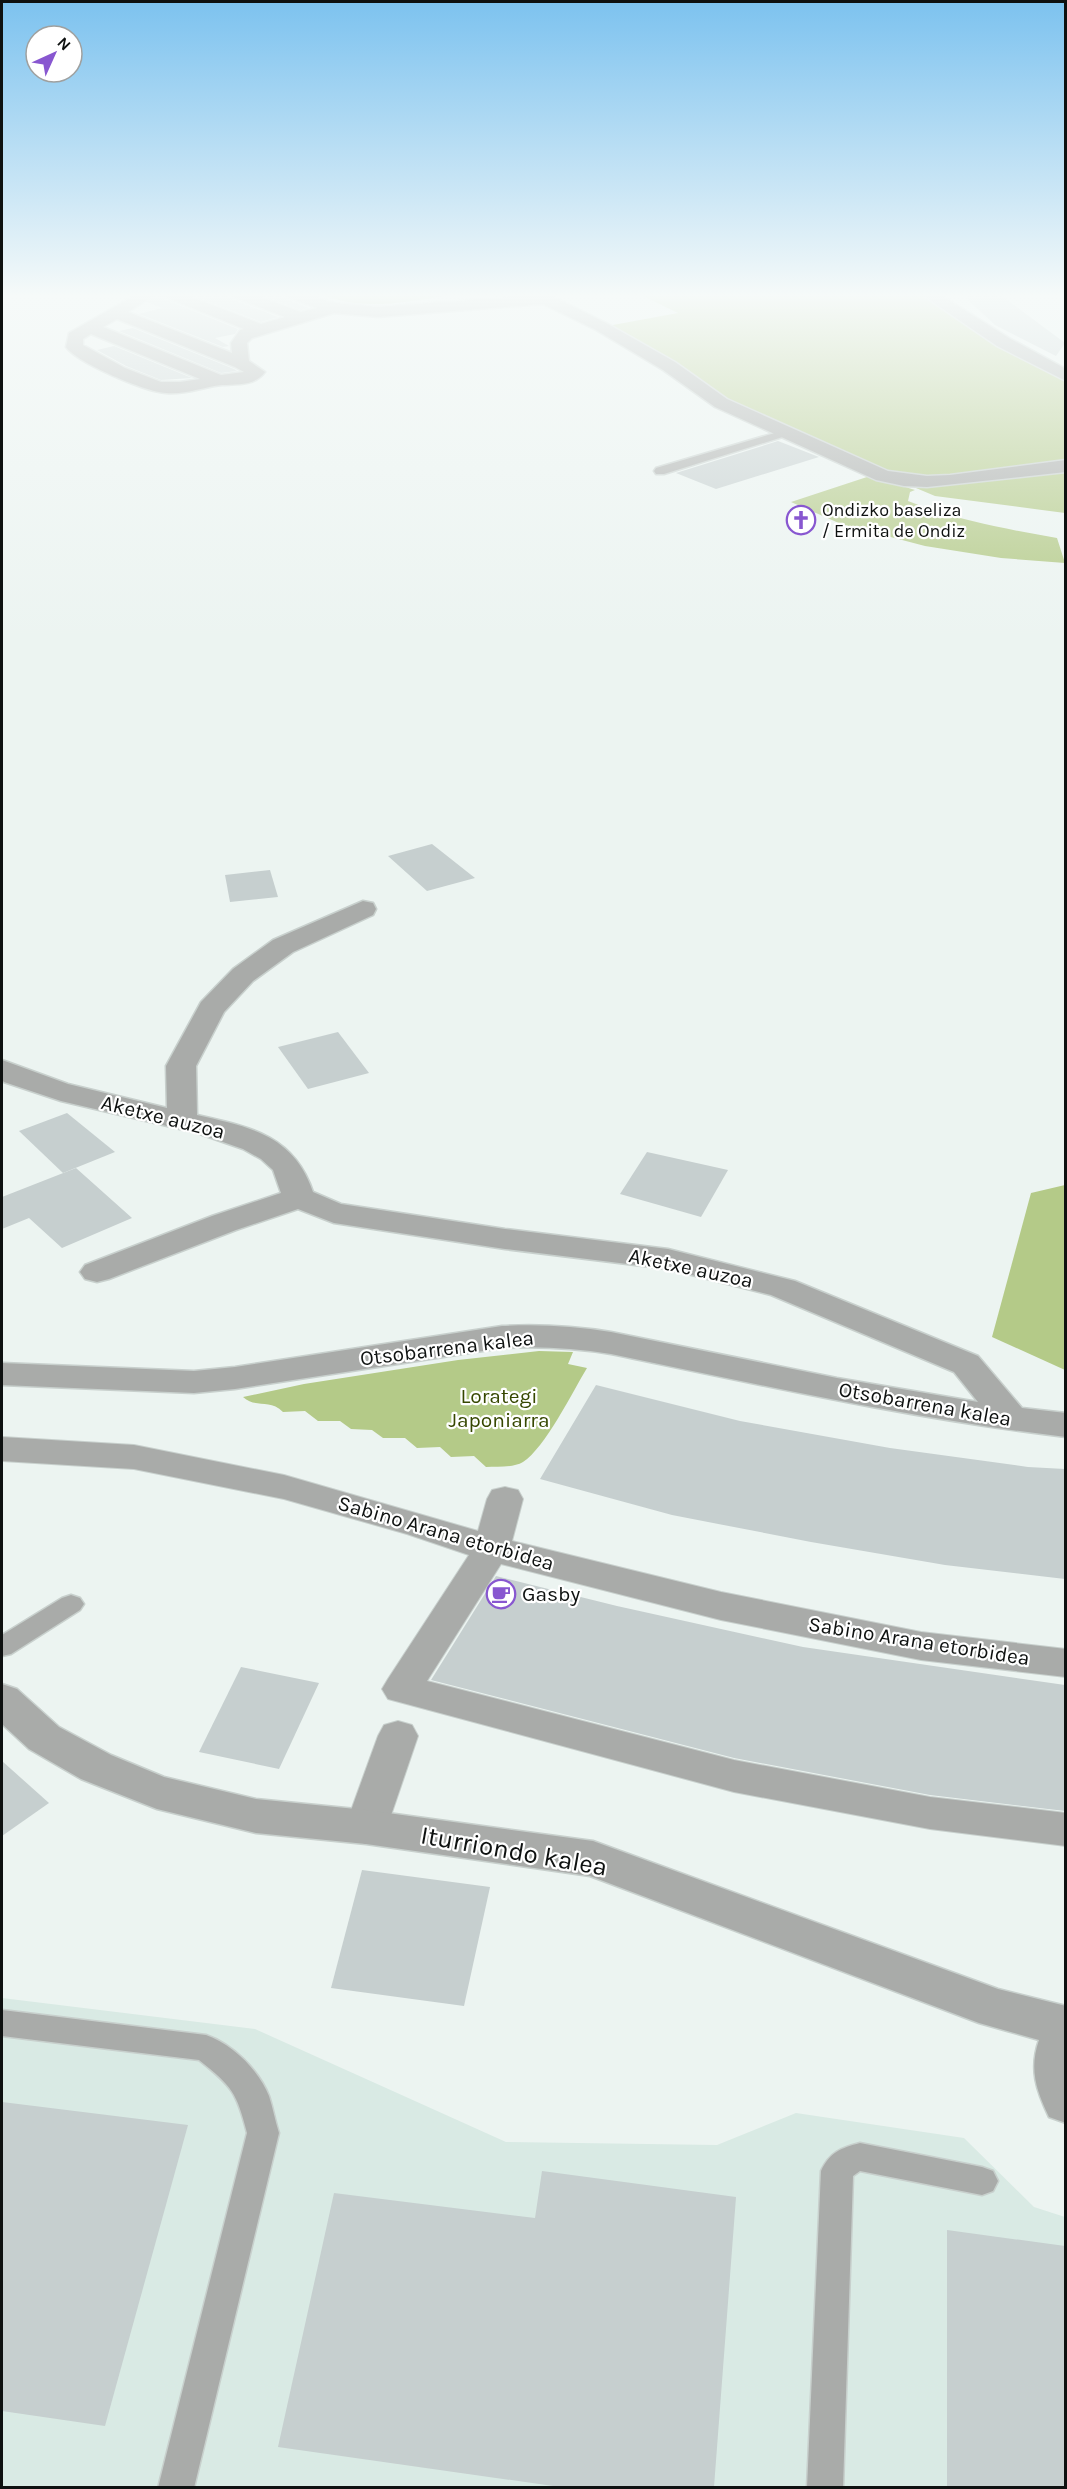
<svg xmlns="http://www.w3.org/2000/svg" width="1067" height="2489" font-family="Karla,sans-serif">
<rect width="100%" height="100%" fill="#ecf4f1"/>
<polygon fill="#d9eae4" points="2,1998 255,2029 506,2142 717,2145 796,2113 964,2138 1034,2207 1065,2217 1065,2487 2,2488"/>
<g fill="#b4ca88">
<path d="M 318,294 L 439,294 L 446,296 C 396,303 367,311 318,294 Z"/>
<polygon points="639,294 919,294 955,311 1065,370 1065,513 935,496 785,433 602,327 678,313"/>
<path d="M 870,476 L 915,490 L 910,492 L 908,501 C 957,520 1006,529 1057,538 L 1065,563 L 1001,558 L 925,546 L 841,524 L 791,502 Z"/>
<polygon points="1065,1185 1066,1185 1065,1370 992,1337 1031,1193"/>
<path d="M 539,1351 L 573,1352 L 568,1364 L 587,1368 C 573,1391 545,1448 523,1462 C 513,1468 497,1466 486,1467 L 474,1456 L 451,1457 L 440,1447 L 417,1448 L 405,1438 L 383,1438 L 372,1430 L 351,1429 L 340,1421 L 318,1421 L 305,1411 L 283,1412 C 269,1398 256,1409 243,1397 L 304,1384 L 458,1360 Z"/>
</g>
<g fill="#c6cfcf">
<polygon points="158,294 161,294 164,299 238,329 235,334 215,338 229,346 223,347 139,314 162,308 147,302"/>
<polygon points="189,294 229,294 232,299 278,317 261,322"/>
<polygon points="259,294 283,294 286,299 309,308 301,310"/>
<polygon points="962,294 999,294 1065,343 1056,356 995,325"/>
<polygon points="133,328 234,369 237,371 221,373 119,331"/>
<polygon points="114,346 192,378 161,380 126,366 97,350"/>
<polygon points="778,441 819,457 716,489 676,473"/>
<polygon points="432,844 475,878 427,891 388,856"/>
<polygon points="270,870 278,897 230,902 225,875"/>
<polygon points="338,1032 369,1073 308,1089 278,1047"/>
<polygon points="67,1113 115,1152 63,1173 19,1131"/>
<polygon points="647,1152 728,1170 701,1217 620,1194"/>
<polygon points="76,1168 132,1218 62,1248 29,1218 2,1229 2,1197"/>
<polygon points="596,1385 740,1421 890,1448 1028,1467 1065,1469 1065,1579 945,1565 811,1542 672,1515 540,1479"/>
<polygon points="496,1576 617,1606 803,1647 1065,1685 1065,1811 930,1795 734,1758 431,1680"/>
<polygon points="241,1667 319,1683 279,1769 199,1752"/>
<polygon points="2,1761 49,1803 2,1836"/>
<polygon points="362,1870 490,1887 464,2006 331,1988"/>
<polygon points="2,2102 188,2125 105,2426 2,2411"/>
<polygon points="542,2171 736,2197 714,2487 560,2487 278,2447 334,2193 535,2218"/>
<polygon points="947,2230 1065,2246 1065,2487 947,2487"/>
</g>
<g fill="none" stroke-linecap="round" stroke-linejoin="round">
<g stroke="#c8d0cd" stroke-width="3">
<g id="service">
<polygon points="785,430 789,431 789,435 664,474 656,474 654,471 656,468"/>
<polygon points="71,1595 80,1598 84,1604 80,1610 11,1654 2,1656 2,1635 62,1598"/>
<path d="M 2,2010 L 206,2035 C 232,2044 259,2070 269,2096 C 273,2108 275,2121 279,2133 L 194,2488 L 158,2488 L 247,2133 C 237,2093 232,2086 199,2060 L 2,2036 Z"/>
<path d="M 860,2143 L 982,2167 L 993,2171 L 998,2181 L 993,2191 L 982,2195 L 860,2171 L 853,2176 L 843,2488 L 807,2488 L 821,2171 C 830,2152 841,2148 860,2143 Z"/>
</g>
</g>
<g stroke="#c8d0cd" stroke-width="2">
<g id="pedestrian">
<polygon points="2,1437 134,1445 284,1475 478,1531 487,1499 492,1490 505,1487 518,1490 523,1499 512,1541 721,1592 921,1632 1066,1649 1066,1677 921,1660 721,1620 501,1564 427,1681 734,1760 930,1797 1066,1813 1066,1846 930,1829 734,1792 388,1699 382,1689 388,1679 469,1555 407,1534 284,1499 134,1469 2,1461"/>
<polygon points="398,1721 412,1725 418,1736 387,1827 381,1839 366,1844 351,1839 345,1827 378,1736 384,1725"/>
</g>
</g>
<g stroke="#c8d0cd" stroke-width="3">
<g id="minor">
<path d="M 137,294 L 156,294 L 128,312 L 232,353 L 231,343 L 240,330 L 244,329 L 165,297 L 163,294 L 184,294 L 261,324 L 285,317 L 233,297 L 231,294 L 253,294 L 301,312 L 317,308 L 287,297 L 285,294 L 307,294 L 335,303 L 378,307 L 548,294 L 608,324 L 675,362 L 727,399 L 888,471 L 927,476 L 950,475 L 1066,460 L 1066,472 L 927,487 L 904,486 L 876,480 L 715,407 L 663,370 L 596,330 L 543,304 L 378,317 L 334,313 L 252,338 L 247,343 L 249,361 L 265,372 C 255,386 237,384 222,385 C 203,387 185,395 166,393 C 146,392 77,363 66,347 L 69,333 ZM 117,319 L 235,367 L 244,372 L 221,375 L 103,327 ZM 91,334 L 200,379 L 180,382 L 161,382 L 125,368 L 83,345 L 83,339 Z"/>
<polygon points="921,294 939,294 1009,338 1066,369 1066,381 997,346"/>
<path d="M 363,901 L 373,903 L 376,909 L 373,915 L 293,952 L 253,981 L 224,1012 L 196,1066 L 197,1115 C 250,1127 294,1135 313,1192 L 341,1204 L 505,1229 L 668,1249 L 795,1281 L 978,1356 L 1022,1408 L 1066,1413 L 1066,1437 C 912,1419 762,1385 611,1354 C 574,1348 539,1346 502,1348 L 235,1389 L 194,1393 L 2,1385 L 2,1363 L 194,1371 L 235,1367 L 502,1326 C 539,1324 574,1326 611,1332 L 837,1378 L 978,1402 L 954,1372 L 771,1295 L 668,1269 L 505,1249 L 334,1223 L 298,1209 L 236,1230 L 109,1279 L 97,1282 L 85,1279 L 80,1272 L 85,1265 L 212,1216 L 281,1193 L 273,1170 L 261,1159 L 243,1149 L 197,1133 L 61,1101 L 4,1082 L 2,1080 L 2,1060 L 68,1084 L 167,1108 L 166,1066 L 201,1002 L 233,969 L 273,940 Z"/>
<path d="M 2,1684 L 17,1689 L 59,1727 L 111,1755 L 164,1777 L 256,1799 L 366,1810 L 593,1841 L 998,1989 L 1066,2006 L 1066,2123 L 1049,2117 C 1036,2090 1029,2069 1039,2040 L 979,2023 L 590,1876 L 366,1844 L 256,1833 L 157,1809 L 81,1779 L 29,1749 L 2,1724 Z"/>
</g>
</g>
<use href="#service" fill="#a9aba9" fill-rule="evenodd"/>
<use href="#pedestrian" fill="#a9aba9" fill-rule="evenodd"/>
<use href="#minor" fill="#a9aba9" fill-rule="evenodd"/>
</g>
<linearGradient id="sky" x2="0" y2="1"><stop stop-color="#7cc2ef"/><stop offset="0.46" stop-color="#f6faf9"/><stop offset="1" stop-color="#f6faf9" stop-opacity="0"/></linearGradient>
<rect width="1067" height="642" fill="url(#sky)"/>
<defs>
<g id="church-ring" transform="scale(1.5)"><circle r="9.5" fill="#fff" stroke="#8857d0" stroke-width="1.5"/><path d="M-1.2-6h2.4v3.5h3.3v2.4h-3.3V6h-2.4V-.1h-3.3v-2.4h3.3Z" fill="#8857d0"/></g>
<g id="cafe-ring" transform="scale(1.5)"><circle r="9.5" fill="#fff" stroke="#8857d0" stroke-width="1.5"/><path d="M-5.5-4.5H6V0H3Q3 3.5 0 3.5H-2.5Q-5.5 3.5-5.5 0ZM3-3.2v2h1.7v-2ZM-6 4.5H4V6H-6Z" fill="#8857d0"/></g>
</defs>
<g fill-rule="evenodd">
<use href="#church-ring" x="801" y="520"/>
<use href="#cafe-ring" x="501" y="1594"/>
</g>
<g text-anchor="middle" dominant-baseline="central" stroke-width="4.5" stroke-linejoin="round" paint-order="stroke">
<g font-size="18" fill="#0e1110" stroke="#fff" text-anchor="start">
<text x="822" y="510">Ondizko baseliza<tspan x="822" dy="21">/ Ermita de Ondiz</tspan></text>
</g>
<g font-size="21" fill="#0e1110" stroke="#fff">
<text transform="translate(163 1117) rotate(14)">Aketxe auzoa</text>
<text transform="translate(691 1268) rotate(12)">Aketxe auzoa</text>
<text transform="translate(447 1348) rotate(-7)">Otsobarrena kalea</text>
<text transform="translate(925 1404) rotate(10)">Otsobarrena kalea</text>
<text transform="translate(446 1533) rotate(16)">Sabino Arana etorbidea</text>
<text transform="translate(919 1641) rotate(9)">Sabino Arana etorbidea</text>
</g>
<g font-size="21" fill="#364700" stroke="#fff">
<text x="499" y="1396">Lorategi<tspan x="499" dy="24">Japoniarra</tspan></text>
</g>
<g font-size="21" fill="#0e1110" stroke="#fff" text-anchor="start">
<text x="522" y="1594">Gasby</text>
</g>
<g font-size="26" fill="#0e1110" stroke="#fff">
<text transform="translate(514 1851) rotate(10)">Iturriondo kalea</text>
</g>
</g>
<rect width="1067" height="2489" fill="none" stroke="#0e1110" stroke-width="6"/>
<g transform="translate(54 54) rotate(45)"><circle r="28" fill="#ffffff" stroke="#9fa09f" stroke-width="1.5"/>
<path d="M0-4.5L10 22L0 15L-10 22Z" fill="#8857d0"/>
<text y="-9" font-size="16" font-weight="bold" text-anchor="middle" fill="#0e1110">N</text>
</g>
</svg>
